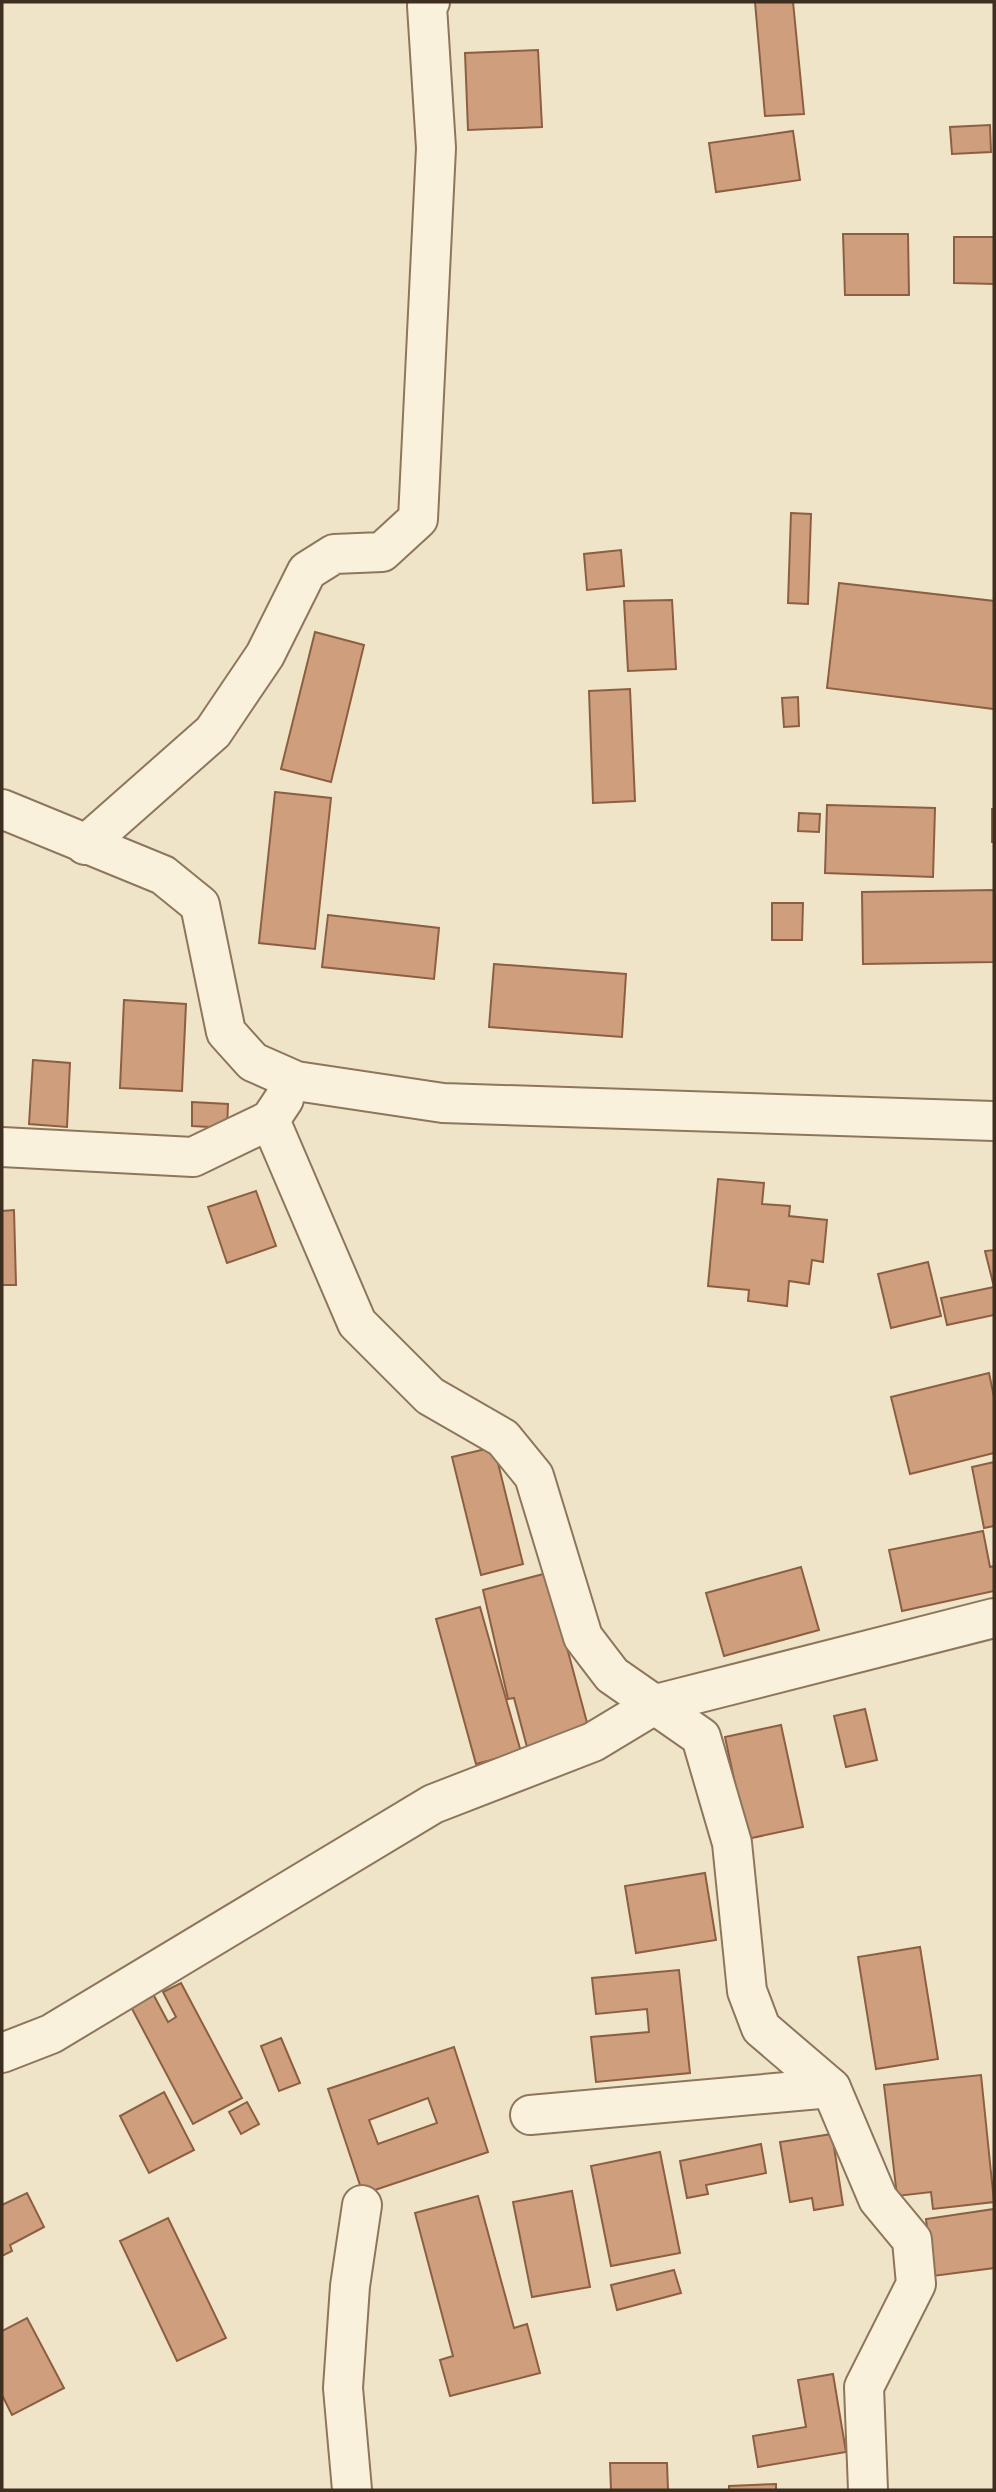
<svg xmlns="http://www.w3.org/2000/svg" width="996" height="2492" font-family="Merriweather,serif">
<rect width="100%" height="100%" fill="#f0e4c8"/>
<g fill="#cf9f7d" stroke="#8d5f41" stroke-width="2" fill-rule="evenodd">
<polygon points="755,2 793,2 804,114 765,116"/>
<polygon points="538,50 542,127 468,130 465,53"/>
<polygon points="990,125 991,152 952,154 950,127"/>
<polygon points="793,131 800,180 716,192 709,143"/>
<polygon points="843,234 908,234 909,295 845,295"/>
<polygon points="954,237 994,237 994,284 954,283"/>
<polygon points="791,513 811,514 808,604 788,603"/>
<polygon points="621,550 624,586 587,590 584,554"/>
<polygon points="839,583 994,601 994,709 827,688"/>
<polygon points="672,600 676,669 628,671 624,601"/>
<polygon points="315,632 364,645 331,782 281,769"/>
<polygon points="630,689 635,801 593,803 589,691"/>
<polygon points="798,697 799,726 784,727 782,698"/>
<polygon points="275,792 331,798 315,949 259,943"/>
<polygon points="827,805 935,808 933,877 825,873"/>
<rect x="992" y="809" width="2" height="33"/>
<polygon points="799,813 820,814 819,832 798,831"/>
<polygon points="994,890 994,962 863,964 862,892"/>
<polygon points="772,903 803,903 802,940 772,940"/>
<polygon points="328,915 439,928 434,979 322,967"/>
<polygon points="494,964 626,974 622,1037 489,1027"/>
<polygon points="124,1000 186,1004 182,1091 120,1088"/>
<polygon points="33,1060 70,1063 67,1127 29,1124"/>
<polygon points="192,1102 228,1104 227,1128 192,1126"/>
<polygon points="718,1179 764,1183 762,1204 790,1206 789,1216 827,1220 823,1262 812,1260 809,1284 789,1281 787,1306 748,1301 749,1290 708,1286"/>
<polygon points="256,1191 276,1246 227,1263 208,1207"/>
<polygon points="14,1210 16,1285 2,1285 2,1211"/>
<polygon points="994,1250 994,1315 947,1325 941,1298 994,1287 985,1251"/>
<polygon points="928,1262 941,1316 891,1328 878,1274"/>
<polygon points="989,1373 994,1397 994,1453 910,1474 891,1397"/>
<polygon points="494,1447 523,1564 481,1575 452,1457"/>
<polygon points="994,1462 994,1526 984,1528 972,1467"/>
<polygon points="983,1531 990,1567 994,1566 994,1591 902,1611 889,1550"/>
<polygon points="801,1567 819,1630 724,1656 706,1593"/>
<polygon points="547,1573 589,1730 527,1747 514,1698 508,1699 483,1590"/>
<polygon points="480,1607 521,1752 476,1764 436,1619"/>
<polygon points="865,1709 877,1760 846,1767 834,1716"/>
<polygon points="781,1725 803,1827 747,1839 725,1737"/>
<polygon points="705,1873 716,1940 636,1953 625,1886"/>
<polygon points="920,1947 938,2059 876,2069 858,1957"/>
<polygon points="679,1970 690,2073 596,2082 591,2037 649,2032 647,2009 596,2014 592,1978"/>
<polygon points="181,1983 242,2098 193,2124 131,2007 153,1994 168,2022 176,2017 163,1992"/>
<polygon points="281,2038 300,2083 279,2091 261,2046"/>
<path d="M 454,2047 L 488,2152 L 363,2194 L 328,2089 ZM 428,2098 L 437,2123 L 378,2144 L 369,2120 Z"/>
<polygon points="981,2075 994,2202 933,2209 931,2192 897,2196 884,2085"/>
<polygon points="164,2092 194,2150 149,2173 120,2116"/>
<polygon points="247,2102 259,2124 241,2134 229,2112"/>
<polygon points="832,2134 843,2205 814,2210 812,2198 790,2202 780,2142"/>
<polygon points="761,2144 766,2173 706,2185 708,2194 687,2198 680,2161"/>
<polygon points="660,2152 680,2253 611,2266 591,2166"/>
<polygon points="572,2191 590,2287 532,2297 513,2202"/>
<polygon points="27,2193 44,2227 10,2245 12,2251 2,2256 2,2205"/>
<polygon points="478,2196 514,2328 527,2324 540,2373 450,2396 440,2360 453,2356 415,2213"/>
<polygon points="994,2209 994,2268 933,2276 926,2219"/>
<polygon points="168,2218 226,2338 177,2361 120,2241"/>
<polygon points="674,2270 681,2293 617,2310 611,2285"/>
<polygon points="27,2318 64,2388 12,2415 2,2395 2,2331"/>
<polygon points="833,2374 846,2452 758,2467 753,2436 806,2427 798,2380"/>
<polygon points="610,2463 667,2463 668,2490 611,2490"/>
<polygon points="776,2484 776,2490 729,2490 729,2486"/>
</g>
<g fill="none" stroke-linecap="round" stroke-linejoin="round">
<g stroke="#8d765c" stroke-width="42">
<g id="minor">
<polyline points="2,809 163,875 200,905 226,1032 253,1062 296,1081 443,1103 994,1121"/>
<polyline points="85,845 213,732 265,655 307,571 334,554 382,552 418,519 436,148 427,6 430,2"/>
<polyline points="270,1120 357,1323 430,1396 503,1438 534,1476 583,1637 612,1675 701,1737 732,1843 747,1991 761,2028 831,2088 878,2199 912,2240 916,2284 864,2387 868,2490"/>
<polyline points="2,1147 193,1157 270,1120 284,1099"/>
<polyline points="2,2053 51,2034 433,1804 593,1742 656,1704 994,1618"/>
<polyline points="530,2115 831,2088"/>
<polyline points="352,2490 343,2388 350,2286 362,2205"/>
</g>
</g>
<use href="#minor" stroke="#faf1dc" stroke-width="38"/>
</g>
<rect width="996" height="2492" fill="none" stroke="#3d2e20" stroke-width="7"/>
</svg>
